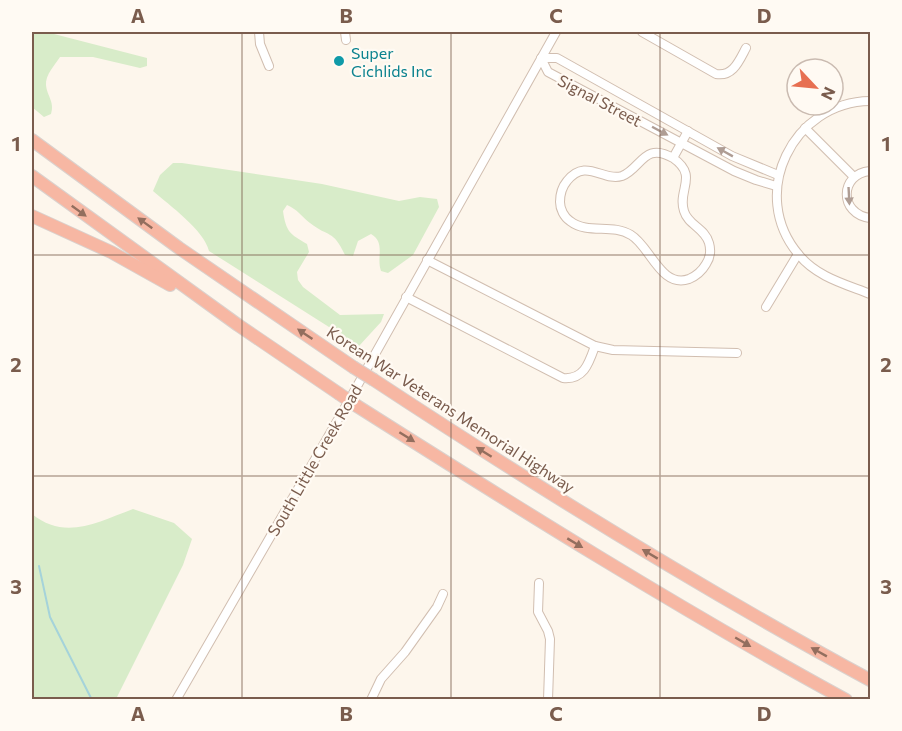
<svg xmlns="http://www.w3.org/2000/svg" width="902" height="731" font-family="Commissioner,sans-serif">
<rect width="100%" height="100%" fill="#fdf6ec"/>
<g fill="#d8ecc9">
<path d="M 32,32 L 50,32 L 54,34 L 147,58 L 147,66 L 140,68 L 93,57 L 60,57 C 55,65 45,75 46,85 C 47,96 55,102 51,114 L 44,117 L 32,107 Z"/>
<path d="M 173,163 L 182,163 L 322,184 L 399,201 L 420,197 L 437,199 L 439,207 L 413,255 L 388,273 L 381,271 C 376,257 386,243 371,234 L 358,241 L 353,256 L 345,255 C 333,229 329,238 310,223 C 302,217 297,209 287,205 L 283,211 C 286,232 290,234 307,244 L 309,252 L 297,272 L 298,280 L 303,287 L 340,315 L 384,314 L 381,322 L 359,346 L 209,251 C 204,230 169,205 153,191 L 160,175 Z"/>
<path d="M 133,509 L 174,523 L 192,539 L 183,565 L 116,699 L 32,699 L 32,643 L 34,637 L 32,636 L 32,514 C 65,541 98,522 133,509 Z"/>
</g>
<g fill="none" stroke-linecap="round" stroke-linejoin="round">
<polyline stroke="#a5d3da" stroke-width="2" points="39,566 50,617 92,700"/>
<g stroke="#d1beb0" stroke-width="10">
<g id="minor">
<polyline points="259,32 260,44 269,66"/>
<polyline points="345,32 346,40"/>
<path d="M 642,32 L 716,74 C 733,77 739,61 746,48"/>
<path d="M 870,101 C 793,102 747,194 799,255 C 817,277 845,284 870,294"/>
<polyline points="805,128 854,177"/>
<path d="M 673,158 C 699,176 677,190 684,211 C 688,225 705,228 709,243 C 711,250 710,258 706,264 C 702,271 696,276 689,279 C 661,289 650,246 631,235 C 612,223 588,235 570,221 C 564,217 560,209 560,202 C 560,194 562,187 567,181 C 586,157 603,182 622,176 C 641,169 644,141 673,158 L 688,131"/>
<path d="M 870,171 C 839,174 839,214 870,218"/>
<polyline points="776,186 756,180 734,171 548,72 541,58 557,58 732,156 778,175"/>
<polyline points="427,260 595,346 613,350 737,353"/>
<path d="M 406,297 L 563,378 C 584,380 589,363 595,346"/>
<polyline points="766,307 798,254"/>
<polyline points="539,583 538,612 548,631 550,639 548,700"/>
<polyline points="176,700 347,404 556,32"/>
<polyline points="371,700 381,679 405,652 437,607 443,594"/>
</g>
</g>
<g stroke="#dad1cd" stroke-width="14">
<g id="highway">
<polyline points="32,140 179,248 353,367"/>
<polyline points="32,176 238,325 338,393"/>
<polyline points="32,216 111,252 170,285"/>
<path d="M 374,380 C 535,486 700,588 870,680"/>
<path d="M 357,406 C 518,508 679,609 846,700"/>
</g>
</g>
<use href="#minor" stroke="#fff" stroke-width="8"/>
<use href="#highway" stroke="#f7b7a3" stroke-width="12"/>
<g stroke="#dad1cd" stroke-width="14" stroke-linecap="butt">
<g id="highway-bridge">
<polyline points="353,367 374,380"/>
<polyline points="338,393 357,406"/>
</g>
</g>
<use href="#highway-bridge" stroke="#f7b7a3" stroke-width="12"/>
</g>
<defs><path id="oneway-solid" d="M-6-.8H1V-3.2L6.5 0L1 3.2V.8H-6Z" transform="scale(1.5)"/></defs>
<g fill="#af9d94">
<use href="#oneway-solid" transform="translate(660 131) rotate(28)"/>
<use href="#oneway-solid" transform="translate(725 152) rotate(-151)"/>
<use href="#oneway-solid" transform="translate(849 196) rotate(87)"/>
</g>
<g fill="#936e5e">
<use href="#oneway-solid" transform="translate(79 211) rotate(36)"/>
<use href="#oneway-solid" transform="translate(145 223) rotate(-144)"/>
<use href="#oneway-solid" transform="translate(305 334) rotate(-146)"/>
<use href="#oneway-solid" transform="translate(407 437) rotate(32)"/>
<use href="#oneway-solid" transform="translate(484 452) rotate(-148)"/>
<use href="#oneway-solid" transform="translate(575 543) rotate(31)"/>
<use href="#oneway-solid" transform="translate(650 554) rotate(-149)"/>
<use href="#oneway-solid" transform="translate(743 642) rotate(30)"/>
<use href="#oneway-solid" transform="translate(819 652) rotate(-151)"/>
</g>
<path fill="none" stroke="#7a5c4d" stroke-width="1.5" stroke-opacity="0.55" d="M 242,32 L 242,700M 451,32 L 451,700M 660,32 L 660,700M 32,255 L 870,255M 32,476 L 870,476"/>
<circle fill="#0f9aa8" stroke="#fffaf3" stroke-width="2" cx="339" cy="61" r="6"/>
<g text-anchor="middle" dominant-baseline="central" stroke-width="4.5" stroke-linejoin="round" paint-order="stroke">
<g font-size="16" fill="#0d838f" stroke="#fffaf3" text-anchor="start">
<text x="351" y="52">Super<tspan x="351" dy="18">Cichlids Inc</tspan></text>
</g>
<g font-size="16" fill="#7a5c4d" stroke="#fffaf3">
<text transform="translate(600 100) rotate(28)">Signal Street</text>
<text transform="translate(451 409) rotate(33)">Korean War Veterans Memorial Highway</text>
<text transform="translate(314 460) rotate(-60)">South Little Creek Road</text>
</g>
</g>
<rect width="902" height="731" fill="none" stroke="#fffaf3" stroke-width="66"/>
<g transform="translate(815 87) rotate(116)"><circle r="28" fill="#fffaf3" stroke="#cabbb1" stroke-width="1.5"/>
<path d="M0-4.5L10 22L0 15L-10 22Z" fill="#e76f51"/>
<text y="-9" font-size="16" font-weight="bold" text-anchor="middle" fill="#7a5c4d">N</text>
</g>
<rect x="33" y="33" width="836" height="665" fill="none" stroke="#7a5c4d" stroke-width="2"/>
<g font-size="20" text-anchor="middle" font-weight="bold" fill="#7a5c4d">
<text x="138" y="23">A</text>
<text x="346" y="23">B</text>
<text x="556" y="23">C</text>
<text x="764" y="23">D</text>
<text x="16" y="151">1</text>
<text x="886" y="151">1</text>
<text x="16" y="372">2</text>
<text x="886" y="372">2</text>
<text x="16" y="594">3</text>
<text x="886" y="594">3</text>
<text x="138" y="721">A</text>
<text x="346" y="721">B</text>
<text x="556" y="721">C</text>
<text x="764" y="721">D</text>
</g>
</svg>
